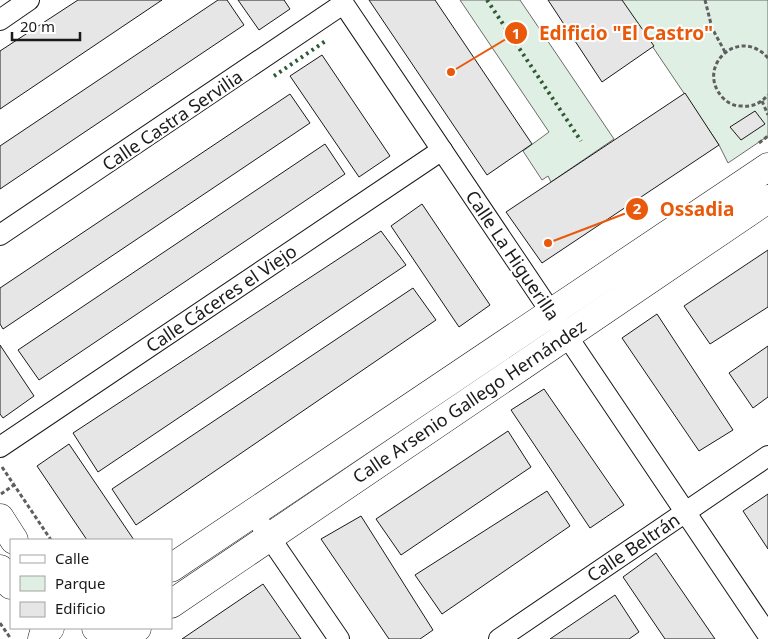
<svg xmlns="http://www.w3.org/2000/svg" width="768" height="639" font-family="'Noto Sans',sans-serif">
<rect width="100%" height="100%" fill="#fff"/>
<g fill="#e0efe3" stroke="#6a6a6a">
<polygon points="460,0 520,0 614,139 551,182 548,176 542,180 523,151 549,132"/>
<polygon points="621,0 768,0 768,136 728,163 719,145"/>
</g>
<g fill="#e6e6e6" stroke="#1a1a1a">
<polygon points="78,0 162,0 0,109 0,51"/>
<polygon points="218,0 227,0 244,25 0,189 0,146"/>
<polygon points="238,0 284,0 290,9 259,30"/>
<polygon points="369,0 435,0 532,144 487,175"/>
<polygon points="548,0 622,0 654,46 602,82"/>
<polygon points="322,55 390,156 359,177 290,76"/>
<polygon points="685,93 719,145 542,263 506,212"/>
<polygon points="290,94 310,123 3,329 0,324 0,288"/>
<polygon points="755,111 765,124 741,140 730,127"/>
<polygon points="325,144 345,174 39,380 18,350"/>
<polygon points="422,204 490,305 459,327 391,226"/>
<polygon points="381,231 406,265 98,472 73,433"/>
<polygon points="768,250 768,307 710,344 684,306"/>
<polygon points="413,288 436,320 136,525 112,489"/>
<polygon points="657,314 733,430 699,451 622,338"/>
<polygon points="0,345 34,396 3,418 0,414"/>
<polygon points="768,346 768,397 753,408 729,373"/>
<polygon points="544,389 624,505 590,528 511,410"/>
<polygon points="508,431 531,467 401,555 376,519"/>
<polygon points="69,444 134,540 87,540 37,466"/>
<polygon points="547,491 570,526 442,614 415,575"/>
<polygon points="768,494 768,549 743,511"/>
<polygon points="361,516 433,630 420,639 389,639 321,539"/>
<polygon points="656,553 715,639 665,639 623,577"/>
<polygon points="263,584 301,639 182,639"/>
<polygon points="615,595 639,632 629,639 550,639"/>
</g>
<g fill="none" stroke-linecap="round" stroke-linejoin="round">
<g stroke="#1a1a1a" stroke-width="22">
<g id="street">
<polyline points="341,0 768,635"/>
<polyline points="0,20 29,0"/>
<polyline points="0,235 343,4"/>
<polyline points="0,447 442,150"/>
<polyline points="253,513 339,639"/>
<polyline points="499,639 768,456"/>
</g>
</g>
<g stroke="#1a1a1a" stroke-width="29">
<g id="secondary">
<polyline points="0,518 14,540"/>
<polyline points="171,568 768,167"/>
<polyline points="0,569 11,585"/>
<polyline points="171,604 768,199"/>
<polyline points="96,628 102,633 104,639"/>
<polyline points="42,639 44,632 50,628"/>
<polyline points="122,639 137,628"/>
</g>
</g>
<g stroke="#5f5f5f" stroke-width="3" stroke-dasharray="4 2.5" stroke-linecap="butt">
<polyline points="705,0 712,28 725,52"/>
<path d="M 768,58 C 739,25 694,67 723,98 C 728,103 734,106 741,106 C 752,107 760,104 768,95"/>
<polyline points="762,101 768,115"/>
<polyline points="759,143 768,136"/>
<polyline points="2,467 51,540"/>
<polyline points="1,494 14,485"/>
<polyline points="0,623 11,639"/>
</g>
<use href="#street" stroke="#fff" stroke-width="20"/>
<use href="#secondary" stroke="#fff" stroke-width="28"/>
<g stroke="#2b5a34" stroke-width="4" stroke-dasharray="2.5 4" stroke-linecap="butt">
<polyline points="487,0 581,141"/>
<polyline points="274,76 327,40"/>
</g>
</g>
<g text-anchor="middle" dominant-baseline="central" stroke-width="4" stroke-linejoin="round" paint-order="stroke">
<g font-size="18" fill="#1a1a1a" stroke="#fff">
<text transform="translate(172 120) rotate(-34)">Calle Castra Servilia</text>
<text transform="translate(513 255) rotate(56)">Calle La Higuerilla</text>
<text transform="translate(221 298) rotate(-34)">Calle Cáceres el Viejo</text>
<text transform="translate(469 401) rotate(-34)">Calle Arsenio Gallego Hernández</text>
<text transform="translate(633 547) rotate(-34)">Calle Beltrán</text>
</g>
</g>
<path fill="none" stroke="#e8590c" stroke-width="2" d="M451 72L516 33M548 243L637 209"/>
<g fill="#e8590c" stroke="#fff" stroke-width="2">
<circle cx="451" cy="72" r="5"/>
<circle cx="548" cy="243" r="5"/>
<circle cx="516" cy="33" r="12"/>
<circle cx="637" cy="209" r="12"/>
</g>
<g font-size="15" text-anchor="middle" font-weight="bold" fill="#fff">
<text x="516" y="39">1</text>
<text x="637" y="214">2</text>
</g>
<g font-size="19" text-anchor="middle" font-weight="bold" fill="#e8590c" stroke="#fff" stroke-width="4" stroke-linejoin="round" paint-order="stroke">
<text x="626" y="40">Edificio "El Castro"</text>
<text x="697" y="216">Ossadia</text>
</g>
<rect x="10" y="539" width="162" height="90" fill="#ffffff" stroke="#a3a3a3"/>
<rect x="20" y="555" width="25" height="8" fill="#ffffff" stroke="#a3a3a3"/>
<text x="55" y="564" font-size="15" fill="#1a1a1a">Calle</text>
<rect x="20" y="576" width="25" height="15" fill="#e0efe3" stroke="#a3a3a3"/>
<text x="55" y="589" font-size="15" fill="#1a1a1a">Parque</text>
<rect x="20" y="602" width="25" height="15" fill="#e6e6e6" stroke="#a3a3a3"/>
<text x="55" y="614" font-size="15" fill="#1a1a1a">Edificio</text>
<path d="M12 32v8h68v-8" fill="none" stroke="#1a1a1a" stroke-width="2.5"/>
<text x="20" y="32" font-size="15" fill="#1a1a1a" stroke="#ffffff" stroke-width="4" paint-order="stroke">20 m</text>
</svg>
